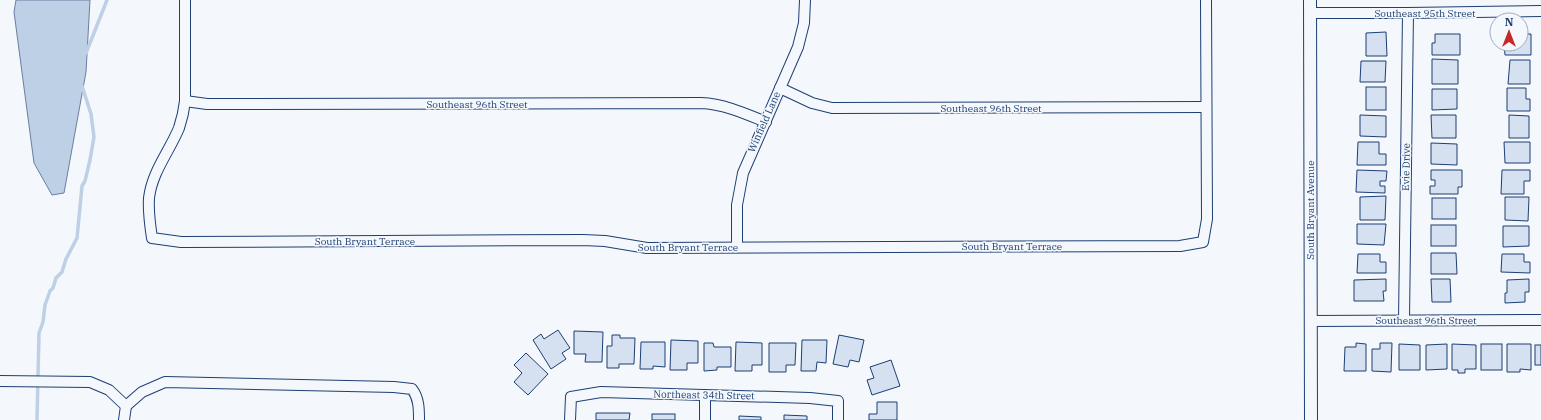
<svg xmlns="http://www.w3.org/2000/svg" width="1541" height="420" font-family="'IBM Plex Serif',serif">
<rect width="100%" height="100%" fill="#f4f7fb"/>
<polygon fill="#bed0e5" stroke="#687fa3" points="16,0 90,0 86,72 64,193 52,195 34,163 14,12"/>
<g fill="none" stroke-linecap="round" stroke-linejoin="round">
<g stroke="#bed0e5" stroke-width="3.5">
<polyline points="86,53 107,0"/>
<polyline points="37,420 39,333 43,322 45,305 50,291 53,288 56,278 62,272 66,259 77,238 82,186 85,181 90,160 94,137 91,114 82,86"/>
</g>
</g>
<g fill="#d5e0f0" stroke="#1d3f73">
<polygon points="1386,32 1387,56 1366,56 1366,33"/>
<polygon points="1435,34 1460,34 1460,55 1432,55 1432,43 1435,43"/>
<polygon points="1521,34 1531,34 1531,55 1505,55 1504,44 1521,44"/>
<polygon points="1432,59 1458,60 1458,84 1432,84"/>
<polygon points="1510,60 1530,60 1530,84 1508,84"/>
<polygon points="1361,61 1386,61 1385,82 1360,82"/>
<rect x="1366" y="87" width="20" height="23"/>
<polygon points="1507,88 1526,88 1526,99 1530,99 1530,111 1507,111"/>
<polygon points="1432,89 1457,89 1457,109 1432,110"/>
<polygon points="1360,115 1386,116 1386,137 1360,136"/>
<polygon points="1431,115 1456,115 1456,138 1432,138"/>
<polygon points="1509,115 1529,116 1529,138 1509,138"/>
<polygon points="1358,142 1379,142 1379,154 1386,154 1386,165 1357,165"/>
<polygon points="1504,142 1530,142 1530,163 1505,163"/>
<polygon points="1431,143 1457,144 1457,165 1431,164"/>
<polygon points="1357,170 1387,171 1386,181 1380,181 1380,186 1385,186 1385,193 1356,192"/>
<polygon points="1431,170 1462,170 1462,187 1458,187 1458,194 1430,194 1430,186 1435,186 1435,180 1431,180"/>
<polygon points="1502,170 1530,170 1530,181 1524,181 1524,194 1501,194"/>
<polygon points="1386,196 1385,220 1360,220 1360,197"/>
<polygon points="1505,197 1529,197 1528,221 1505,220"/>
<rect x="1432" y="198" width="24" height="21"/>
<polygon points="1357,224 1386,224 1384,245 1357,244"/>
<rect x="1431" y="225" width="25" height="21"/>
<polygon points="1503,226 1529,226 1529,246 1503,247"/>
<polygon points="1431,253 1456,253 1457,274 1431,274"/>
<polygon points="1358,254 1380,254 1380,262 1386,262 1386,273 1357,273"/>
<polygon points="1502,254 1524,254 1524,262 1530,262 1530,273 1501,272"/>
<polygon points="1386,279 1386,291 1383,291 1384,301 1354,301 1354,280"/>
<polygon points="1431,279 1450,279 1451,302 1432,302"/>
<polygon points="1529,279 1529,292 1525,292 1525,302 1505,303 1505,293 1507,293 1507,280"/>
<polygon points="558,330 570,348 562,353 566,359 551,369 533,340 541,334 544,339"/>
<polygon points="574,331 603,332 602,362 585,362 586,354 574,354"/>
<polygon points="612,335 620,335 620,338 635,338 634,364 619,364 619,368 607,368 607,346 612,346"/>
<polygon points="839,335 864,340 859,362 850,360 848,367 833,364"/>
<polygon points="671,340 698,341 698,363 687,363 687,370 670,370"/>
<polygon points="802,340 827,340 826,363 817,362 816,371 801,371"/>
<polygon points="641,342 665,342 665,367 653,366 653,369 640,369"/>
<polygon points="736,342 762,343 762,365 752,365 752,371 735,371"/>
<polygon points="704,343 713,343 714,347 731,347 731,367 717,367 717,370 704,371"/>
<polygon points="769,343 796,343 795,365 786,365 786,372 769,372"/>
<polygon points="1356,343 1366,344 1366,371 1344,371 1345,347 1356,347"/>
<polygon points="1380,343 1392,343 1391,372 1372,371 1372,349 1380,349"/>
<polygon points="1399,344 1420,345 1420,370 1399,370"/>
<polygon points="1447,344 1447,369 1426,370 1426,345"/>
<polygon points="1452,344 1476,345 1476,369 1465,369 1465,373 1458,373 1458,370 1452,370"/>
<rect x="1481" y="344" width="21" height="26"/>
<polygon points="1507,344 1531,344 1531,370 1520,369 1520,372 1507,372"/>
<rect x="1535" y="345" width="6" height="20"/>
<polygon points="526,353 548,374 528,395 514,382 522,373 514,365"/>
<polygon points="891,360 900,386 872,395 867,380 874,378 870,367"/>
<polygon points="877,402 897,402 897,420 869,420 869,414 877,414"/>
<polygon points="596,413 630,413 629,420 596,420"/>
<rect x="652" y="414" width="23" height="6"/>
<polygon points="784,415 807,416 807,420 784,420"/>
<polygon points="739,416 761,417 761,420 739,420"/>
</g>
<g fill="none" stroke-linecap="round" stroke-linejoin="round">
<g stroke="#1d3f73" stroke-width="12">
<g id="minor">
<path d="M 185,0 L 185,101 C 184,110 182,119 179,128 C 169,152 152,172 149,198 C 148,212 150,225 152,238 L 181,242 L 583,240 L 605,241 L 647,248 L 1180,246 L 1203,242 L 1207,219 L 1206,0"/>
<polyline points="1310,13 1408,13 1541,11"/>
<polyline points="780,88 812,103 832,108 1206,107"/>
<path d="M 185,101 L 207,104 L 701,103 C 724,104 744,113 766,122"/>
<polyline points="737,247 737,205 743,173 798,47 804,23 805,0"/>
<polyline points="1404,320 1408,13"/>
<polyline points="1311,321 1541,320"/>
<polyline points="0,381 90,382 109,390 126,406 124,420"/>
<path d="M 126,406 L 142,392 L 165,382 L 394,387 L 412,389 C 419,398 419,409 419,420"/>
<polyline points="570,420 571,397 601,392 810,398 838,401 838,420"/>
<polyline points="705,420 705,395"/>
</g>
</g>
<g stroke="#1d3f73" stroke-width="14">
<polyline id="tertiary" points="1310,0 1311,420"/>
</g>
<use href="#minor" stroke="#f4f7fb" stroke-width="10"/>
<use href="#tertiary" stroke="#f4f7fb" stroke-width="12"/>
</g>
<g text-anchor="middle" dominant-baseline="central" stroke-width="3" stroke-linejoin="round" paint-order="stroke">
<g font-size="10" fill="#1d3f73" stroke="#f4f7fb">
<text x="1425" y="13">Southeast 95th Street</text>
<text x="477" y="104">Southeast 96th Street</text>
<text x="991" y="108">Southeast 96th Street</text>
<text transform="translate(764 122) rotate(-66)">Winfield Lane</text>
<text transform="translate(1406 167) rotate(-89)">Evie Drive</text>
<text transform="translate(1310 210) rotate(-90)">South Bryant Avenue</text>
<text x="365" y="241">South Bryant Terrace</text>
<text x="1012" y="246">South Bryant Terrace</text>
<text x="688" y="247">South Bryant Terrace</text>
<text x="1426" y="320">Southeast 96th Street</text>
<text transform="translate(704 395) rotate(1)">Northeast 34th Street</text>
</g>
</g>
<g transform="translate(1509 32)"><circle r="19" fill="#f4f7fb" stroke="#9eadc5"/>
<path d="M0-3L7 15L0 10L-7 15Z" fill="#c62828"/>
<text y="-6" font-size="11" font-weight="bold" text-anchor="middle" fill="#1d3f73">N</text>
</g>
</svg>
